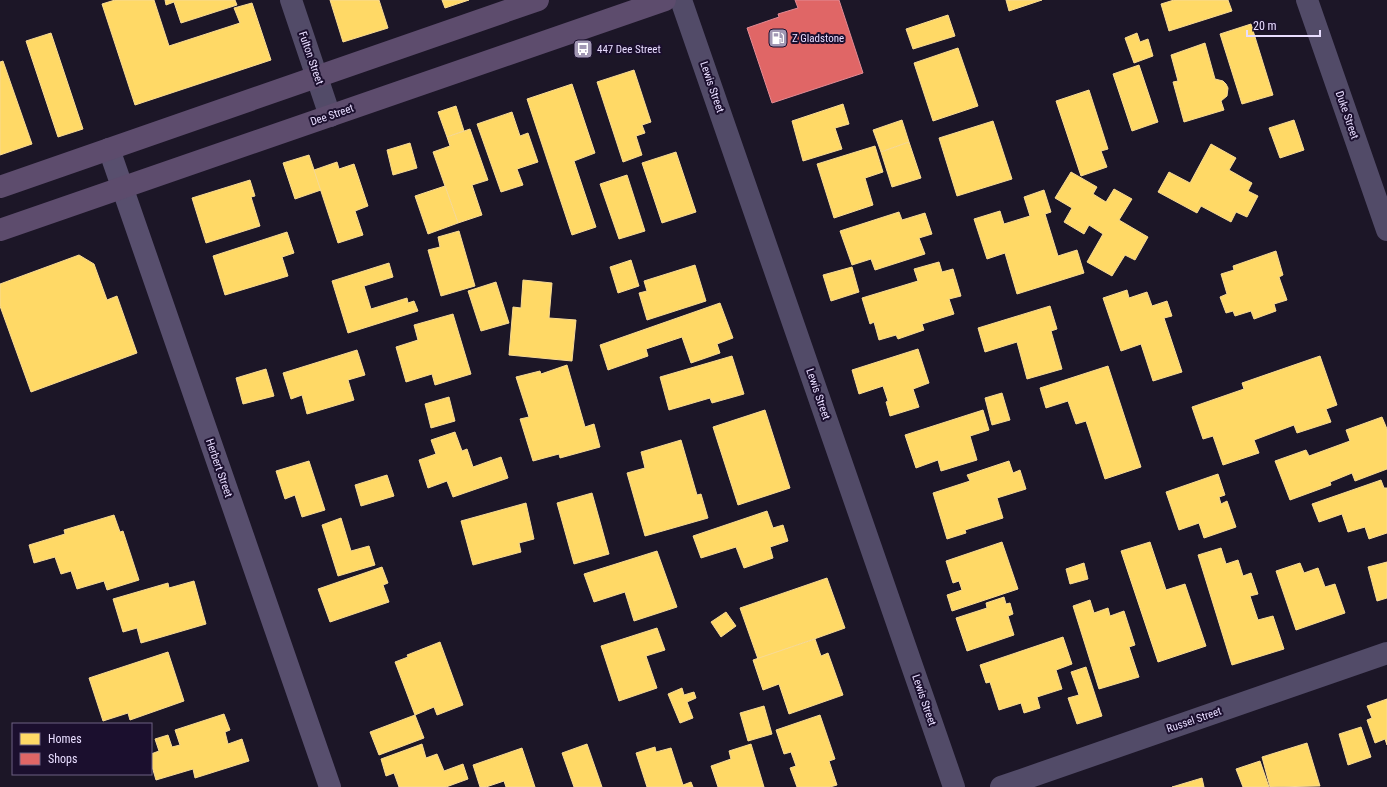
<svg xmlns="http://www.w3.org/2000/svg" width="1387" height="787" font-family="'Roboto Condensed',sans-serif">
<rect width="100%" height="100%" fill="#1c1627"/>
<g fill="#ffd966" stroke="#f8da94">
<polygon points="115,0 154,0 169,46 240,23 234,8 252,3 271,60 135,105 102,4"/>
<polygon points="165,0 235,0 237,5 181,23 174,2 166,5"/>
<polygon points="330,0 379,0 388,28 343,42"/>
<polygon points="442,0 469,0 445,8"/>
<polygon points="1006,0 1042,0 1009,11"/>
<polygon points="1174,0 1228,0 1232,11 1169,31 1161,4"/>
<polygon points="948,15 955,36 913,49 906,29"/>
<polygon points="1251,24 1273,95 1242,104 1220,34"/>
<polygon points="51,33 83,129 58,137 26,41"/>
<polygon points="1137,33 1140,42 1148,39 1153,56 1134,63 1125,38"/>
<polygon points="1205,43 1215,79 1223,81 1226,84 1228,88 1227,96 1221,101 1224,110 1184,122 1173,82 1178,81 1171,55"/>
<polygon points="958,48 978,106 933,121 914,63"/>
<polygon points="3,61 32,144 0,155 0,62"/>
<polygon points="1139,65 1158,122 1132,131 1113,74"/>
<polygon points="634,70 651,122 642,125 645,133 636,136 642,155 623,162 597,82"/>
<polygon points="572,84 595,153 574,161 596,227 572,235 527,99"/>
<polygon points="1089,90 1108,149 1101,151 1107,167 1081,176 1056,101"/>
<polygon points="843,104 849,124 835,128 842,149 803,161 792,121"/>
<polygon points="456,106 464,131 447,137 438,112"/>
<polygon points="512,112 520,136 528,133 538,162 517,169 523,185 501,192 477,124"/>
<polygon points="902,120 909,142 881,152 873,130"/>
<polygon points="1294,120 1304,150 1280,158 1269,128"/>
<polygon points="993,121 1012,179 957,196 939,138"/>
<polygon points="470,129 488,180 472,185 482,215 458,223 433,152 450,146 447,137"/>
<polygon points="909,142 921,178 892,187 881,152"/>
<polygon points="410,143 417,168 393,175 387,150"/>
<polygon points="1211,144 1236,158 1229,170 1252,183 1248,191 1258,196 1247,217 1236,212 1231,222 1201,206 1197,213 1158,192 1169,172 1190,183"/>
<polygon points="875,146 883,172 865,178 873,205 834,218 817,164"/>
<polygon points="676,152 696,212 662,223 642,163"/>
<polygon points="309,155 321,190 295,199 283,163"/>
<polygon points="337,162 339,169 354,164 368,206 355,211 363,235 338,243 314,170"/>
<polygon points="1071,172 1097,187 1093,194 1106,202 1114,189 1132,199 1119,220 1148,237 1135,260 1125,255 1112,276 1087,262 1103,234 1089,225 1084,234 1064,222 1072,208 1055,198"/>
<polygon points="627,175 645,231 619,239 600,184"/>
<polygon points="250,180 255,196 251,197 260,226 206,243 192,198"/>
<polygon points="445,186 458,223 428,234 415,196"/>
<polygon points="1044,190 1051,212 1045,214 1058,256 1077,250 1084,273 1017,294 1005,253 987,259 974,219 1000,211 1004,224 1030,216 1024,197"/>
<polygon points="899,212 902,220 925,213 932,234 919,238 925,254 875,270 871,259 852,265 840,231"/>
<polygon points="459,231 475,286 441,296 428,250 440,247 438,237"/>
<polygon points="287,232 294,253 282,257 288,276 225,295 213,256"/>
<polygon points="1276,251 1283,275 1279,277 1287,300 1274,304 1276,311 1254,319 1251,311 1235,316 1233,311 1226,313 1220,297 1227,294 1221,274 1234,270 1233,266"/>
<polygon points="79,255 94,264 107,300 117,296 137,353 31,392 0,306 0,284"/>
<polygon points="631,260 639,286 618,293 610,267"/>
<polygon points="939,262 942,272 953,269 961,296 949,299 954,314 922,324 924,330 898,339 896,335 879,340 874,322 870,324 862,298 918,281 914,269"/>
<polygon points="389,263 393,277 364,286 371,309 407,298 408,303 414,301 418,311 348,333 332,281"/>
<polygon points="695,265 706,301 647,320 639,293 647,291 644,281"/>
<polygon points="852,267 859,292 831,301 823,275"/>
<polygon points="523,280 552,283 549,318 576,320 572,361 509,355 513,307 521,308"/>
<polygon points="496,282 509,323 481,331 468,291"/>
<polygon points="1127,290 1129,298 1147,292 1152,306 1167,301 1172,316 1164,318 1182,372 1153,381 1141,344 1121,351 1103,298"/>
<polygon points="720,303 733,338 717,344 720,353 691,363 682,337 646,349 648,356 608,370 600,345"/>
<polygon points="1050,306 1057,329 1051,331 1062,369 1027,379 1017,342 985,352 978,328"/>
<polygon points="453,314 471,374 435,385 432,374 406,382 396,347 418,340 414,325"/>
<polygon points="918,349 929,383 913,389 919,407 890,416 886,402 888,401 883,386 859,394 852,370"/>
<polygon points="357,350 365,375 348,380 354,400 307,414 302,395 291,399 283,373"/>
<polygon points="732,356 744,394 712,403 710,398 669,410 660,377"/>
<polygon points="1320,356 1337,405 1326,409 1331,422 1297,433 1294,425 1254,440 1259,453 1223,465 1213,436 1203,439 1192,407 1244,389 1242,383"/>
<polygon points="567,365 585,427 594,424 600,447 560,458 559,454 533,461 520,419 529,417 516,377 540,371 541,374"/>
<polygon points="1108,366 1141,467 1105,479 1086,421 1076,424 1068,401 1046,408 1040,388"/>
<polygon points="266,369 274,396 243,404 236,378"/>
<polygon points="1002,393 1010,420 992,425 985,398"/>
<polygon points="449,397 455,421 431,428 425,404"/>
<polygon points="765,410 790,488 738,505 713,427"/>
<polygon points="983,410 989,430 970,436 977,460 941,471 938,460 916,468 905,435"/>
<polygon points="1382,417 1387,429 1387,469 1355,481 1352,473 1330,482 1331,485 1290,500 1275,461 1306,450 1309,456 1350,441 1346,430"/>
<polygon points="455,432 462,451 467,449 473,467 501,457 508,478 453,497 447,481 428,488 419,460 436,454 431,440"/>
<polygon points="681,440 697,495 701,494 708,518 645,536 627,473 645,468 641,452"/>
<polygon points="309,461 325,510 302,517 295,495 285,499 276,471"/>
<polygon points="1009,461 1013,473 1020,470 1026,489 997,498 1003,518 965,530 966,533 947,539 933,493 970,481 967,475"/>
<polygon points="1218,474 1225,495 1219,497 1221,504 1227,501 1236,527 1204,538 1199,523 1179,530 1166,492"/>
<polygon points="387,475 394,496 361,506 355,485"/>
<polygon points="1381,480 1384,488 1387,488 1387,533 1369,539 1365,527 1348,532 1342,514 1319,522 1312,504"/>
<polygon points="592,493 609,554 574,564 557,503"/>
<polygon points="526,503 534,539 519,543 521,552 473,565 461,521"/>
<polygon points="767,511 773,528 783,525 788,541 770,547 773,558 744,568 736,547 701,558 693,536"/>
<polygon points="114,515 120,532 123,531 139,580 107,590 104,581 77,589 71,571 61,574 55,557 34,563 29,545 65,534 64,530"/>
<polygon points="341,518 351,551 369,546 375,565 338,576 322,525"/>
<polygon points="1002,542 1018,589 952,611 947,595 962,590 959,581 953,583 946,561"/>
<polygon points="1150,542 1166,590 1185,584 1206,646 1158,662 1121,551"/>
<polygon points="1221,548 1226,564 1238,560 1243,576 1251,573 1258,594 1250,596 1258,620 1273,616 1284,649 1232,665 1198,555"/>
<polygon points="657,551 677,607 634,621 625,592 594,602 584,574"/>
<polygon points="1387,562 1387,598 1377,601 1368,567"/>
<polygon points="1084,563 1088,579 1070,584 1066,569"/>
<polygon points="1300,563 1304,573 1318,568 1325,587 1335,584 1345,613 1296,630 1276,571"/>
<polygon points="382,567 388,583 383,585 389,602 330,622 318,589"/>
<polygon points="827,578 845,628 758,659 740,608"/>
<polygon points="194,581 206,624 141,643 137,628 123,632 113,599 168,583 169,588"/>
<polygon points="1004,597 1006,604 1010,603 1013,614 1008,616 1014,635 967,651 956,618 987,608 986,603"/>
<polygon points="1090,600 1094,613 1108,608 1110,616 1124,611 1135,645 1129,647 1139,677 1099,689 1073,606"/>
<polygon points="726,612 736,626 721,637 711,622"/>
<polygon points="657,628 665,650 646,656 657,688 619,701 601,646"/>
<polygon points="1063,637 1072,664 1056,670 1062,689 1037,697 1040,708 1024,713 1021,703 999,710 990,682 986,683 980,665"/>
<polygon points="815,639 821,656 828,653 843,695 789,714 779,684 763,690 753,660"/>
<polygon points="440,642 463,705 437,715 434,707 415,715 395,662 408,657 407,655"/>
<polygon points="168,652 184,701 130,720 128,713 103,721 89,678"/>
<polygon points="1086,667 1102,716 1077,724 1068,698 1079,695 1071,672"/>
<polygon points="682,688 684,695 694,692 696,698 687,702 693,718 680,723 668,694"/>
<polygon points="1387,699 1387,745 1385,739 1375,743 1367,720 1372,718 1367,706"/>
<polygon points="764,706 772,734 748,741 740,713"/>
<polygon points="224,714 230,730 225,732 228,744 242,739 249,761 195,778 193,769 156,780 151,763 151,754 159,751 155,739 168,735 172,747 180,745 175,730"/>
<polygon points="415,715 424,738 379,755 370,732"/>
<polygon points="820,715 835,759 829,761 837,785 830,787 797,787 790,768 796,766 791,752 784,754 776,730"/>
<polygon points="1361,727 1371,757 1348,765 1339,734"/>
<polygon points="1307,743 1320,786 1270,787 1262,757"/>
<polygon points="422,744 426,758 437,754 444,771 463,764 468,779 446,787 399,787 394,773 386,776 381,759"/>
<polygon points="587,744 602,787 574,787 562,753"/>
<polygon points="751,744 764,787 718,787 711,766 731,759 729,751"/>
<polygon points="655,747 656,752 671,748 683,785 691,782 693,787 647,787 636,753"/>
<polygon points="522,748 535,787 506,787 504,781 486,787 480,787 473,765"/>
<polygon points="1260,761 1269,787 1243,787 1236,769"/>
<polygon points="1202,778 1204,787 1172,787"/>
</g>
<polygon fill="#e06666" stroke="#e28a94" points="795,0 839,0 863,73 772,103 747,28 779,17 778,14 798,8"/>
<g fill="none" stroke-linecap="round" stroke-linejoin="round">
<g stroke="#524b68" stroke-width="22">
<polyline points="291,0 330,116"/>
<polyline points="681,0 954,787"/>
<polyline points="1307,0 1387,230"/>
<polyline points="1001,787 1387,653"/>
</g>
<polyline stroke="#584f6e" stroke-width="22" points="109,149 330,787"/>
<g stroke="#5d4c6d" stroke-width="22">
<polyline points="0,187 538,0"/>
<polyline points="0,230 665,0"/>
</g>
</g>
<defs>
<g id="fuel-square" transform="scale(1)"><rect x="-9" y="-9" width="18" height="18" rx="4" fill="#a197b3" stroke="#1b0f2e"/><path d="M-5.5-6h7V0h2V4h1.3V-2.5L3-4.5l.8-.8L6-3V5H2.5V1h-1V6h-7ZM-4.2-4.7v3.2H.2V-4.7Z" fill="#fff"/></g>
<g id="bus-square" transform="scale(1)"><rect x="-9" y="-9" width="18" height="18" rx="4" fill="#a197b3" stroke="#1b0f2e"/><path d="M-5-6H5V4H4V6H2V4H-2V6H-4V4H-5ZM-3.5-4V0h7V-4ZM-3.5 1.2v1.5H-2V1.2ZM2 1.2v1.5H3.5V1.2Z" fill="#fff"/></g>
</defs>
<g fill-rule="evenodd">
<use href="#fuel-square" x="778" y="38"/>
<use href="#bus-square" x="583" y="49"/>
</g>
<g text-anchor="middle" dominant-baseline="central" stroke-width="4" stroke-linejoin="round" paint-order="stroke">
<g font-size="11" fill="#e8ddff" stroke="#1b0f2e" text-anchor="start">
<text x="792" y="38">Z Gladstone</text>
<text x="597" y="49">447 Dee Street</text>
</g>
<g font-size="11" fill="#e8ddff" stroke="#1b0f2e">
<text transform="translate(311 58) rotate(71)">Fulton Street</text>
<text transform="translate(712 87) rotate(71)">Lewis Street</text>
<text transform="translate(332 115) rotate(-19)">Dee Street</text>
<text transform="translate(1347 115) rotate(71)">Duke Street</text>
<text transform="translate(818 394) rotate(71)">Lewis Street</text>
<text transform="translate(219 468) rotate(71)">Herbert Street</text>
<text transform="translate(924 700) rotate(71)">Lewis Street</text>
<text transform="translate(1194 720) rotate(-19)">Russel Street</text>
</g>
</g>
<rect x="12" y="723" width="140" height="52" fill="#1b0f2e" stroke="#6d6182"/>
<rect x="20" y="733" width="20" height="12" fill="#ffd966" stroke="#6d6182"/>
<text x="48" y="743" font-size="12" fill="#e8ddff">Homes</text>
<rect x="20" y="753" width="20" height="12" fill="#e06666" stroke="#6d6182"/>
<text x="48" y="763" font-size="12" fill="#e8ddff">Shops</text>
<path d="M1247 30v6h73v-6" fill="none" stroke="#e8ddff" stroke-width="2"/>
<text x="1253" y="30" font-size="12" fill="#e8ddff" stroke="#1b0f2e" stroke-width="3" paint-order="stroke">20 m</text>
</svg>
